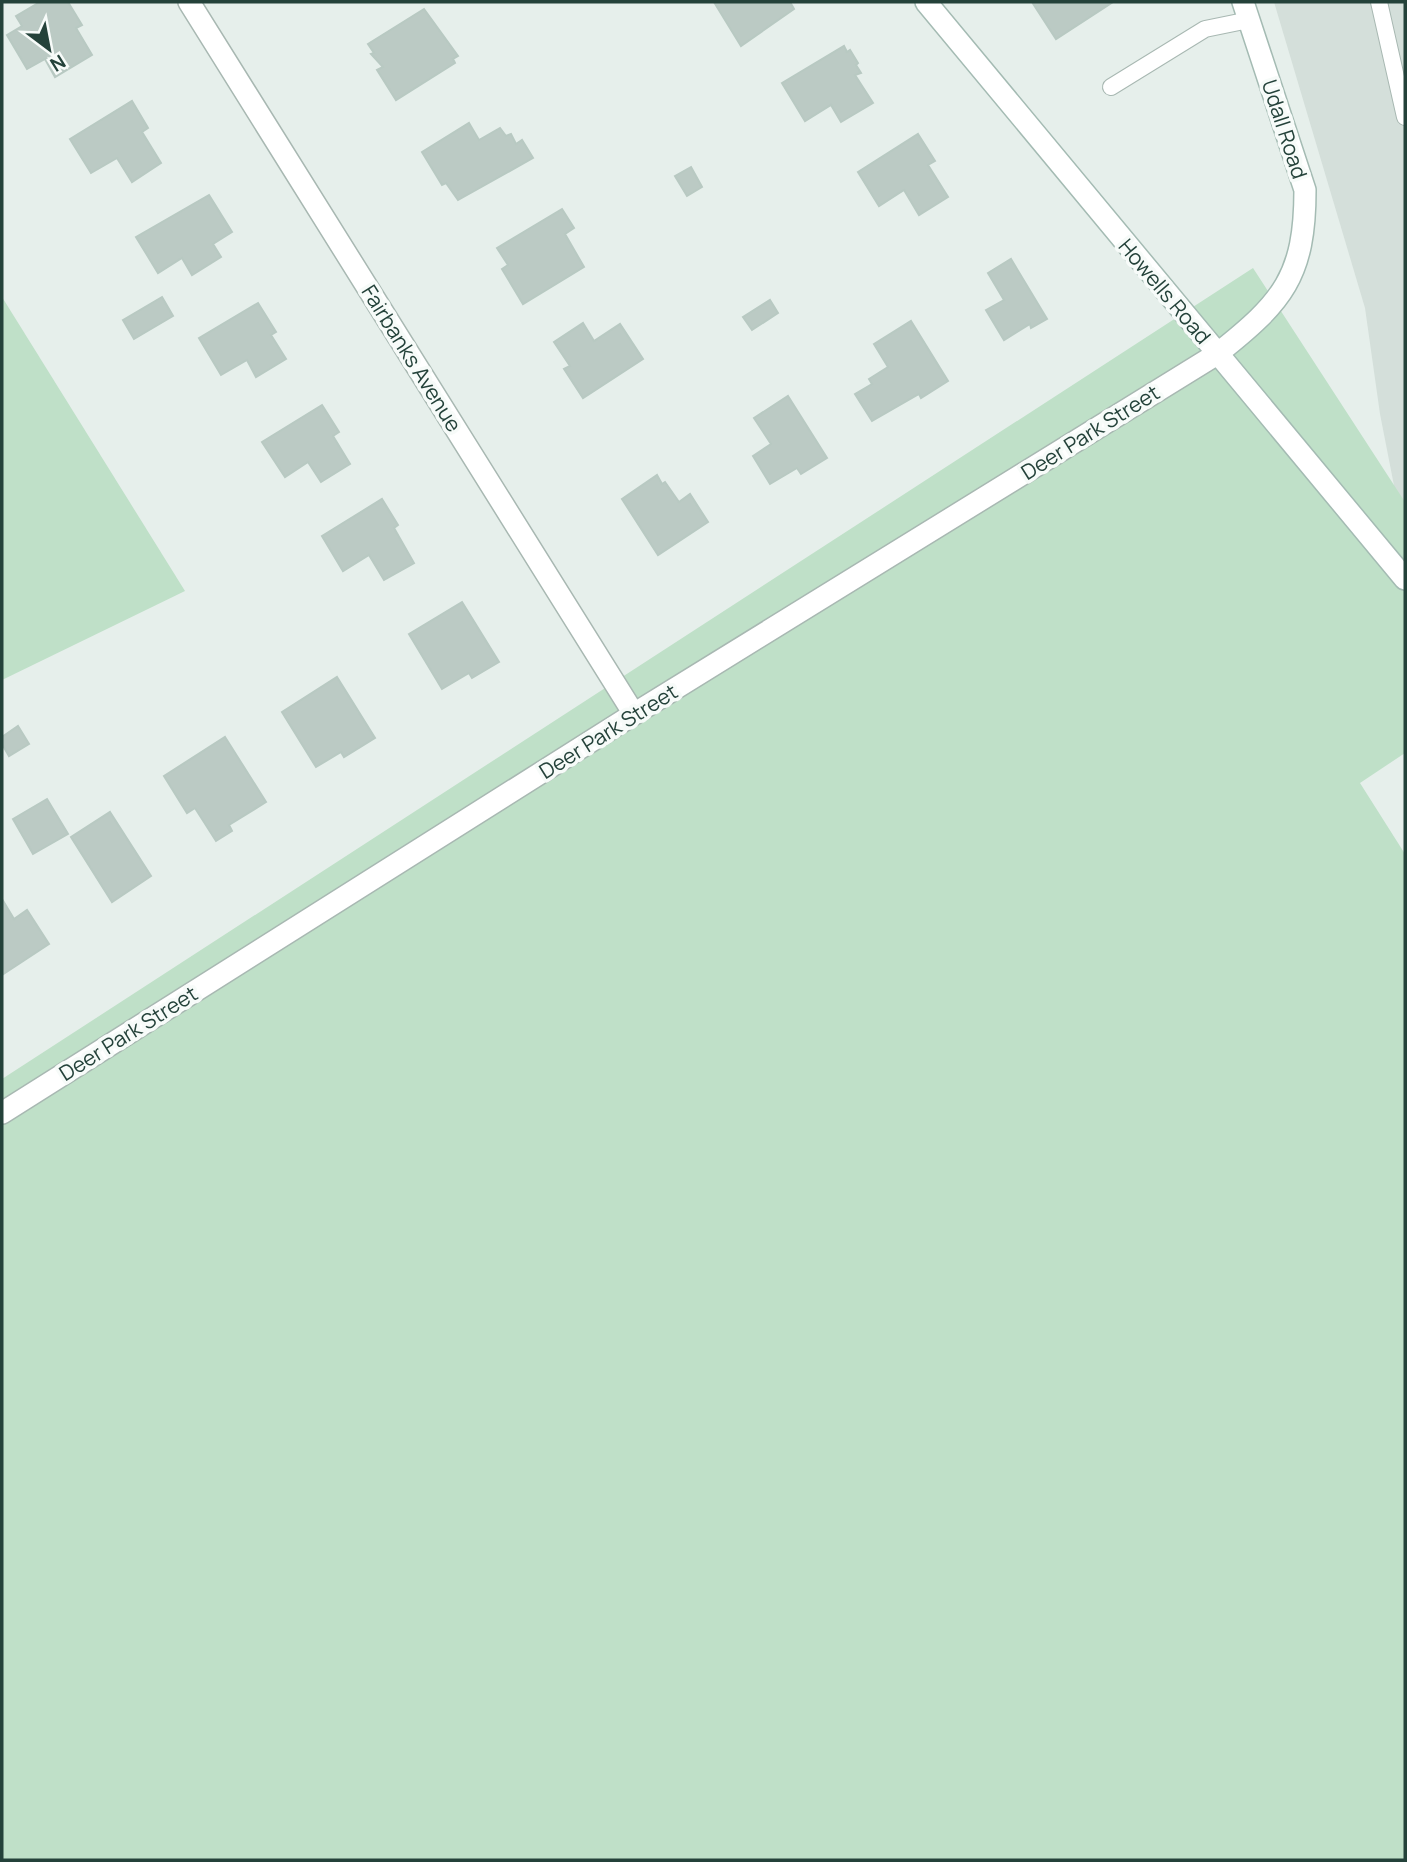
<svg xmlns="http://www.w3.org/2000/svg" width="1407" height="1862" font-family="Manrope,sans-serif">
<rect width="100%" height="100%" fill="#e6efeb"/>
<polygon fill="#d4dfda" points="1274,2 1405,2 1405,515 1398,506 1380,414 1365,308"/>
<g fill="#bfe0c8">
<polygon points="1253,268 1405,502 1405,753 1360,783 1405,854 1405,1860 2,1860 2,1079"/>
<polygon points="2,297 185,591 2,680"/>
</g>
<g fill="#bbcac4" stroke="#b8c9c2" stroke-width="2">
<polygon points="40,2 68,2 82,25 76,28 92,55 55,77 45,59 27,69 7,35 22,26 16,16"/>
<polygon points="714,2 790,2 794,9 741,46"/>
<polygon points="1032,2 1113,2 1056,39"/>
<polygon points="424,9 458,56 453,59 455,63 396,100 377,70 383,67 371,54 374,53 368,44"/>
<polygon points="844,46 847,52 850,50 858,63 856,65 861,73 855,75 873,103 841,122 831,105 805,121 782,83"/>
<polygon points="132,101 148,128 142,132 161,163 132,182 117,158 91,173 70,139"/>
<polygon points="469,123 479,140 500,128 506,136 511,134 516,144 522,140 533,158 458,200 446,183 442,185 422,152"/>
<polygon points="918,134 935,161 928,165 948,197 919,215 904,190 879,206 858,172"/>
<polygon points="691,167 702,187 687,196 675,176"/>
<polygon points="209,195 232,232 213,244 221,257 192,275 182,258 158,273 136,237"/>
<polygon points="562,209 574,228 565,234 584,267 523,304 502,269 508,265 497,248"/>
<polygon points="1011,259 1047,319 1031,328 1030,324 1004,340 986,310 1004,300 988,273"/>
<polygon points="162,297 173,316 134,339 123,320"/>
<polygon points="770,300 778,313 752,330 743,317"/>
<polygon points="258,303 276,332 271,335 286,359 256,377 247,360 221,375 199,338"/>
<polygon points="911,321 948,381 921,398 919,394 872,421 855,394 872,384 869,379 888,367 874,344"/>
<polygon points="583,323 594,341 620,324 643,359 583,398 564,369 570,366 554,342"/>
<polygon points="788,396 827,458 801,474 797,468 770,484 753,456 771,444 754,418"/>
<polygon points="322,405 339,432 333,436 350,464 321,482 308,462 285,477 262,442"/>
<polygon points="657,475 662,484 665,482 679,502 690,494 708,522 658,555 622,499"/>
<polygon points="382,499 398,525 394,528 414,563 384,580 369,555 343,571 322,536"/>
<polygon points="462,602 499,662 472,678 469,673 442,689 409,634"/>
<polygon points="337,677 375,738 344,757 341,752 316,767 282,712"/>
<polygon points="18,726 29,744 9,756 2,744 2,737"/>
<polygon points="225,737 266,802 229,825 232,831 216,841 195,808 187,813 164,776"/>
<polygon points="47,799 68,834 33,854 13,819"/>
<polygon points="110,812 151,876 112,902 71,837"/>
<polygon points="2,899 14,919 27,910 49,944 2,975"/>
</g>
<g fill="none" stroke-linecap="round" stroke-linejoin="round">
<g stroke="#a8b8b2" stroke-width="18">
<g id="lane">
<polyline points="1379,2 1405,117"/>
<polyline points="1111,87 1205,29 1249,20"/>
</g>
</g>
<g stroke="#a8b8b2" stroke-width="24">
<g id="street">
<polyline points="189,2 634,714"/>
<polyline points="2,1113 634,714 1217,354"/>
</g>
</g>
<g stroke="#a4bbb3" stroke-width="24">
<g id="secondary">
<polyline points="926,2 1405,579"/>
<path d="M 1217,354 C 1283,302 1305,276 1305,190 L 1243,2"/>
</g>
</g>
<use href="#lane" stroke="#fff" stroke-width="16"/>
<use href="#street" stroke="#fff" stroke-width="21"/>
<use href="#secondary" stroke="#fff" stroke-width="21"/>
</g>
<g text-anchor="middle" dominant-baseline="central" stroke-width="7" stroke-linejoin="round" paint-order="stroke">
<g font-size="21" fill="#24423a" stroke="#f7fbf9">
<text transform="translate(1285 129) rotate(72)">Udall Road</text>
<text transform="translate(1165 291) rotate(50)">Howells Road</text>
<text transform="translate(412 358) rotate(58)">Fairbanks Avenue</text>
<text transform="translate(1090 432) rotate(-32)">Deer Park Street</text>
<text transform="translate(608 731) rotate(-32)">Deer Park Street</text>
<text transform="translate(128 1033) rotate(-32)">Deer Park Street</text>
</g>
</g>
<rect width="1407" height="1862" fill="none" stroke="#24423a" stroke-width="7"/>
<g transform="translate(49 49) rotate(148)" stroke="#f7fbf9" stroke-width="5" paint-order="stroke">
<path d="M0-5L12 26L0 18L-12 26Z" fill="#24423a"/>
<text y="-10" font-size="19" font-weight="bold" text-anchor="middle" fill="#24423a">N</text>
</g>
</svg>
